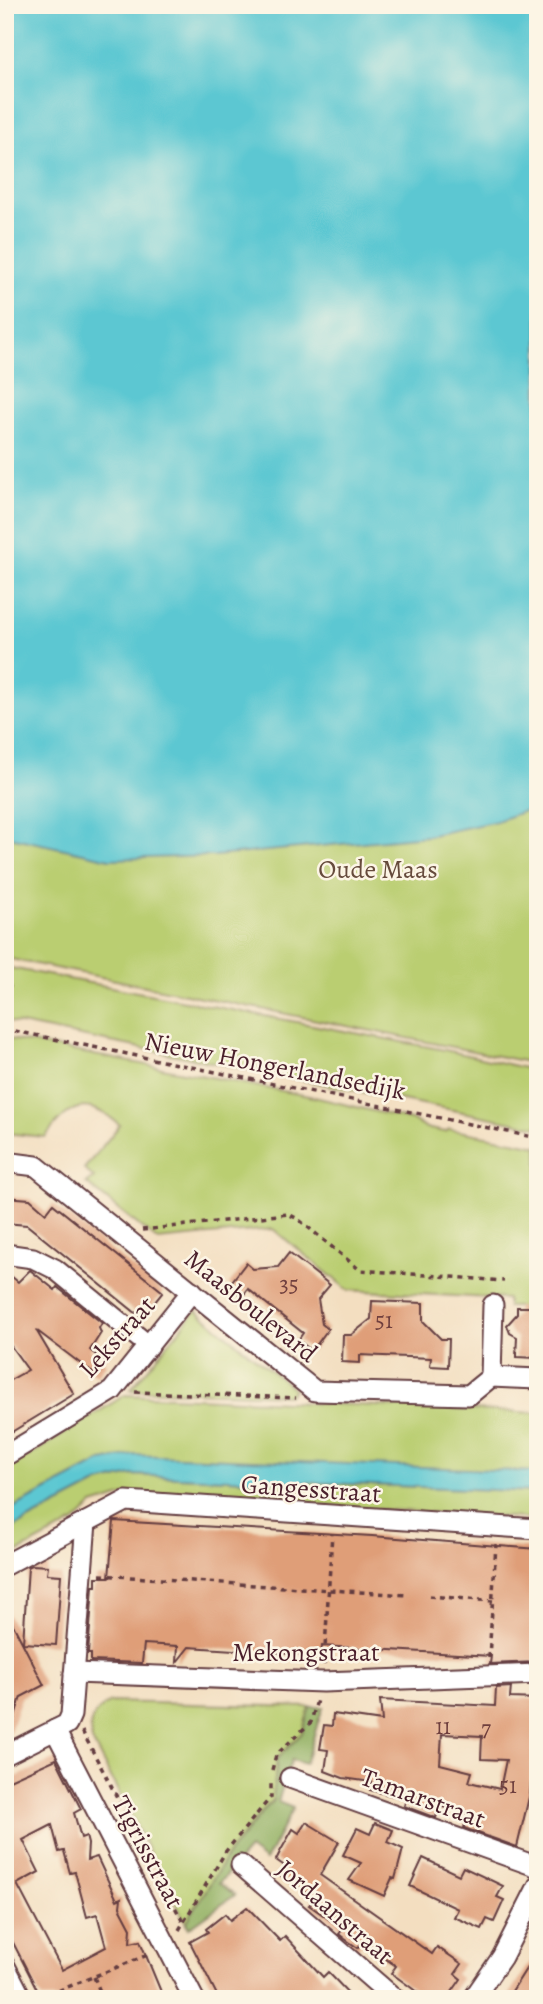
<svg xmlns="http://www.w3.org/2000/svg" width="543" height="2004" font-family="Alegreya,serif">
<rect width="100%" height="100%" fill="#fcf5e5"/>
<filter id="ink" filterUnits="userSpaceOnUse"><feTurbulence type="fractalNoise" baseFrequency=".0143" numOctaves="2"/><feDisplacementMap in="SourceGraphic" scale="14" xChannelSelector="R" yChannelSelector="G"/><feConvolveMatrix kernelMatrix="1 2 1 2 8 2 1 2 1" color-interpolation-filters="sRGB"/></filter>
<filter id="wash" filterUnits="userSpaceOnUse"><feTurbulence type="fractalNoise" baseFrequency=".00686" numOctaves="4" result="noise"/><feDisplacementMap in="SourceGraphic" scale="28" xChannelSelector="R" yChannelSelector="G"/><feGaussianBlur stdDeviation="1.57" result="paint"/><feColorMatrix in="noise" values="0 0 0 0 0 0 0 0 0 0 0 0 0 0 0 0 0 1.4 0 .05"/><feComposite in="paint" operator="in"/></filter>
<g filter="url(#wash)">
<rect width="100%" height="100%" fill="#f3dec0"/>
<g fill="#bace71" stroke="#82764e" stroke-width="2">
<polygon points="385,5 538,5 538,12"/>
<polygon points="5,694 538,713 538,1064 5,958"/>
<polygon points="5,967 445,1050 538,1071 538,1127 5,1021"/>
<path d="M 5,1038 L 314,1097 L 415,1121 C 423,1129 434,1130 446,1132 L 449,1129 L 538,1146 L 538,1307 L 507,1307 L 507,1299 L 348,1290 L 273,1229 L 157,1240 L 86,1183 L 94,1178 L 84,1169 L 120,1125 C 85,1096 71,1104 45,1137 L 5,1133 Z"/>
<polygon points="196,1310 294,1389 289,1395 130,1390"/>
<polygon points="125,1395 538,1413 538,1472 102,1461 5,1512 5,1471"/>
<polygon points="132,1475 538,1492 538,1519 129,1494 93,1505 75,1522 5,1559 5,1532 99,1483"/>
<path d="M 110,1702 L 310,1707 L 302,1733 L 277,1759 L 273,1799 L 230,1851 L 186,1923 L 92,1741 C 87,1721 93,1713 110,1702 Z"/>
</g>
<polygon fill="#93b163" stroke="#6e6847" stroke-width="2" points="310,1707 323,1707 305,1764 291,1760 278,1802 293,1808 265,1861 249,1849 219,1883 235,1895 189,1928 186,1923 230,1851 273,1800 277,1759 302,1733"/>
<g fill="#5bc7d2" stroke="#52737e" stroke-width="2">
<polygon points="5,5 385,5 538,12 538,806 497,821 427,836 215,856 110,859 5,836"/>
<polygon points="134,1455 538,1472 538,1492 132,1475 99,1483 5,1532 5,1512 102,1461"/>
</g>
<g id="blocks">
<g fill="#df9e78" fill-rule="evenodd">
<polygon points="5,1197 30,1199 46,1213 53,1204 163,1292 142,1318 27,1225 5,1223"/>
<polygon points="289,1253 330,1285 318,1299 322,1324 328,1329 312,1351 298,1340 303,1333 248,1289 243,1296 229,1285 246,1263 253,1269 278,1267"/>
<polygon points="30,1270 55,1290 57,1287 102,1323 99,1328 101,1333 90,1350 107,1364 97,1376 36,1330 74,1394 5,1436 5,1383 28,1370 5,1338 5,1271 18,1282"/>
<polygon points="372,1301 423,1303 423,1321 441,1339 449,1339 448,1367 430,1366 431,1358 360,1355 360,1363 342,1362 343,1335 351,1335 371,1319"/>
<polygon points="517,1307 538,1307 538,1358 516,1357 517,1337 510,1333 507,1325 517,1314"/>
<polygon points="114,1521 372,1536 538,1549 538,1662 490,1664 491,1656 322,1646 321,1656 189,1647 177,1662 178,1646 144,1644 142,1663 91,1661 91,1654 88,1654 93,1586 96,1586 96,1577 109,1577"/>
<polygon points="32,1565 48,1566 47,1574 61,1575 56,1645 23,1643 28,1567"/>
<polygon points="5,1609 44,1685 21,1697 8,1738 5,1737"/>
<path d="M 511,1687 L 510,1698 L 538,1699 L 537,1748 L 534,1748 L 530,1793 L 517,1847 L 464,1828 L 468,1813 L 439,1806 L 436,1818 L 404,1806 L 406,1799 L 370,1790 L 372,1782 L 343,1778 L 325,1771 L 328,1750 L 320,1749 L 324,1725 L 332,1726 L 333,1714 L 382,1721 L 380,1700 L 495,1706 L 496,1688 ZM 442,1734 L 482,1736 L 481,1759 L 506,1760 L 500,1789 L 469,1782 L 472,1772 L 440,1764 Z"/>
<path d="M 56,1759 L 81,1809 L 74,1813 L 81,1838 L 86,1836 L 88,1844 L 87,1860 L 97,1857 L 117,1900 L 121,1898 L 120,1907 L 131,1928 L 130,1943 L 140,1941 L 164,1999 L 42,1999 L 5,1927 L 5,1782 ZM 52,1825 L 59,1852 L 64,1851 L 70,1873 L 75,1872 L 87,1917 L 97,1914 L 106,1947 L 62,1970 L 17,1884 L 39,1872 L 23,1840 Z"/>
<polygon points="306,1822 339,1842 320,1875 432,1954 437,1947 462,1964 455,1974 461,1979 447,1999 426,1999 409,1986 391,1973 396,1966 362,1942 358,1948 345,1939 339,1934 343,1929 309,1905 315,1899 281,1876 286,1867 276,1860 281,1850 293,1829 299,1833"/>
<polygon points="375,1823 393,1830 388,1842 403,1849 395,1879 392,1878 384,1896 349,1880 361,1863 343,1855 357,1828 370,1834"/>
<polygon points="423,1858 459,1875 463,1867 503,1886 497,1897 504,1900 494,1922 487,1919 482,1929 454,1917 458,1909 410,1886"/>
<polygon points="247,1907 280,1941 285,1936 323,1977 328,1972 354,1999 219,1999 190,1942 208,1932 206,1929 225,1914 230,1920"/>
<polygon points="538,1950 538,1999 507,1999"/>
</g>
</g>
</g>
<g filter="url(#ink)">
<use href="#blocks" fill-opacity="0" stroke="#633c41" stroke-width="2"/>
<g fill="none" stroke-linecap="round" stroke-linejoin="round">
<g stroke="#633c41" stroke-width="23">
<g id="minor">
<polyline points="5,1162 36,1166 315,1391 469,1395 491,1377 538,1379"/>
<polyline points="5,1254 33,1258 55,1269 149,1346"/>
<polyline points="491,1377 493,1305"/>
<polyline points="5,1456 112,1391 192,1291"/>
<polyline points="5,1565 126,1501 538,1529"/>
<polyline points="74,1673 323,1682 538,1674"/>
<polyline points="55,1730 194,1999"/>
<polyline points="5,1755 67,1724 71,1715 86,1522"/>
<polyline points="290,1778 538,1867"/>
<polyline points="241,1865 395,1999"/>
<polyline points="5,1966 22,1999"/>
<polyline points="473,1999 502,1957 538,1886"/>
</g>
</g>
<g stroke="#633c41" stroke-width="3.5" stroke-dasharray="5 5" stroke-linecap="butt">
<polyline points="5,1006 10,985"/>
<polyline points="5,1029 538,1138"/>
<polyline points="142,1230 288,1214 298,1219 360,1270 504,1281"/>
<polyline points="135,1392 296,1398"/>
<polyline points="100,1575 407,1595"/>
<polyline points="429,1596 493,1601"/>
<polyline points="489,1658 496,1544"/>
<polyline points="324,1665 332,1533"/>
<polyline points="82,1731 184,1924"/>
<polyline points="272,1770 276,1755 311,1722 317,1700"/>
<polyline points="179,1930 226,1851 271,1797 271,1781"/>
<polyline points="94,1977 103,1999"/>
<polyline points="40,1998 150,1954"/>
</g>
<use href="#minor" stroke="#fff" stroke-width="19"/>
</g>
</g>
<g text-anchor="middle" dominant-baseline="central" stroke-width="5" stroke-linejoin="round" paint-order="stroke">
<g font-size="23" fill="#6f3f3e">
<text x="289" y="1284">35</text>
<text x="384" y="1320">51</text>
<text x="443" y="1726">11</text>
<text x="486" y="1728">7</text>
<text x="508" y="1785">51</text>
</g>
<g font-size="26" fill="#664b3c" stroke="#fcf5e5">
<text x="378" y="869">Oude Maas</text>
</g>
<g font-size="26" fill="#4a1f2b" stroke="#fcf5e5">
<text transform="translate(275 1066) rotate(11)">Nieuw Hongerlandsedijk</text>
<text transform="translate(251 1306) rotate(39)">Maasboulevard</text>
<text transform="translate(117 1337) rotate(-48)">Lekstraat</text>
<text transform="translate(311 1489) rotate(4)">Gangesstraat</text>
<text x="306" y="1652">Mekongstraat</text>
<text transform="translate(423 1798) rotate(20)">Tamarstraat</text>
<text transform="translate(148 1852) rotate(62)">Tigrisstraat</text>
<text transform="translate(335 1912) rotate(41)">Jordaanstraat</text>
</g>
</g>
<rect width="543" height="2004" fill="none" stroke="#fcf5e5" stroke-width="28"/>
</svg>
